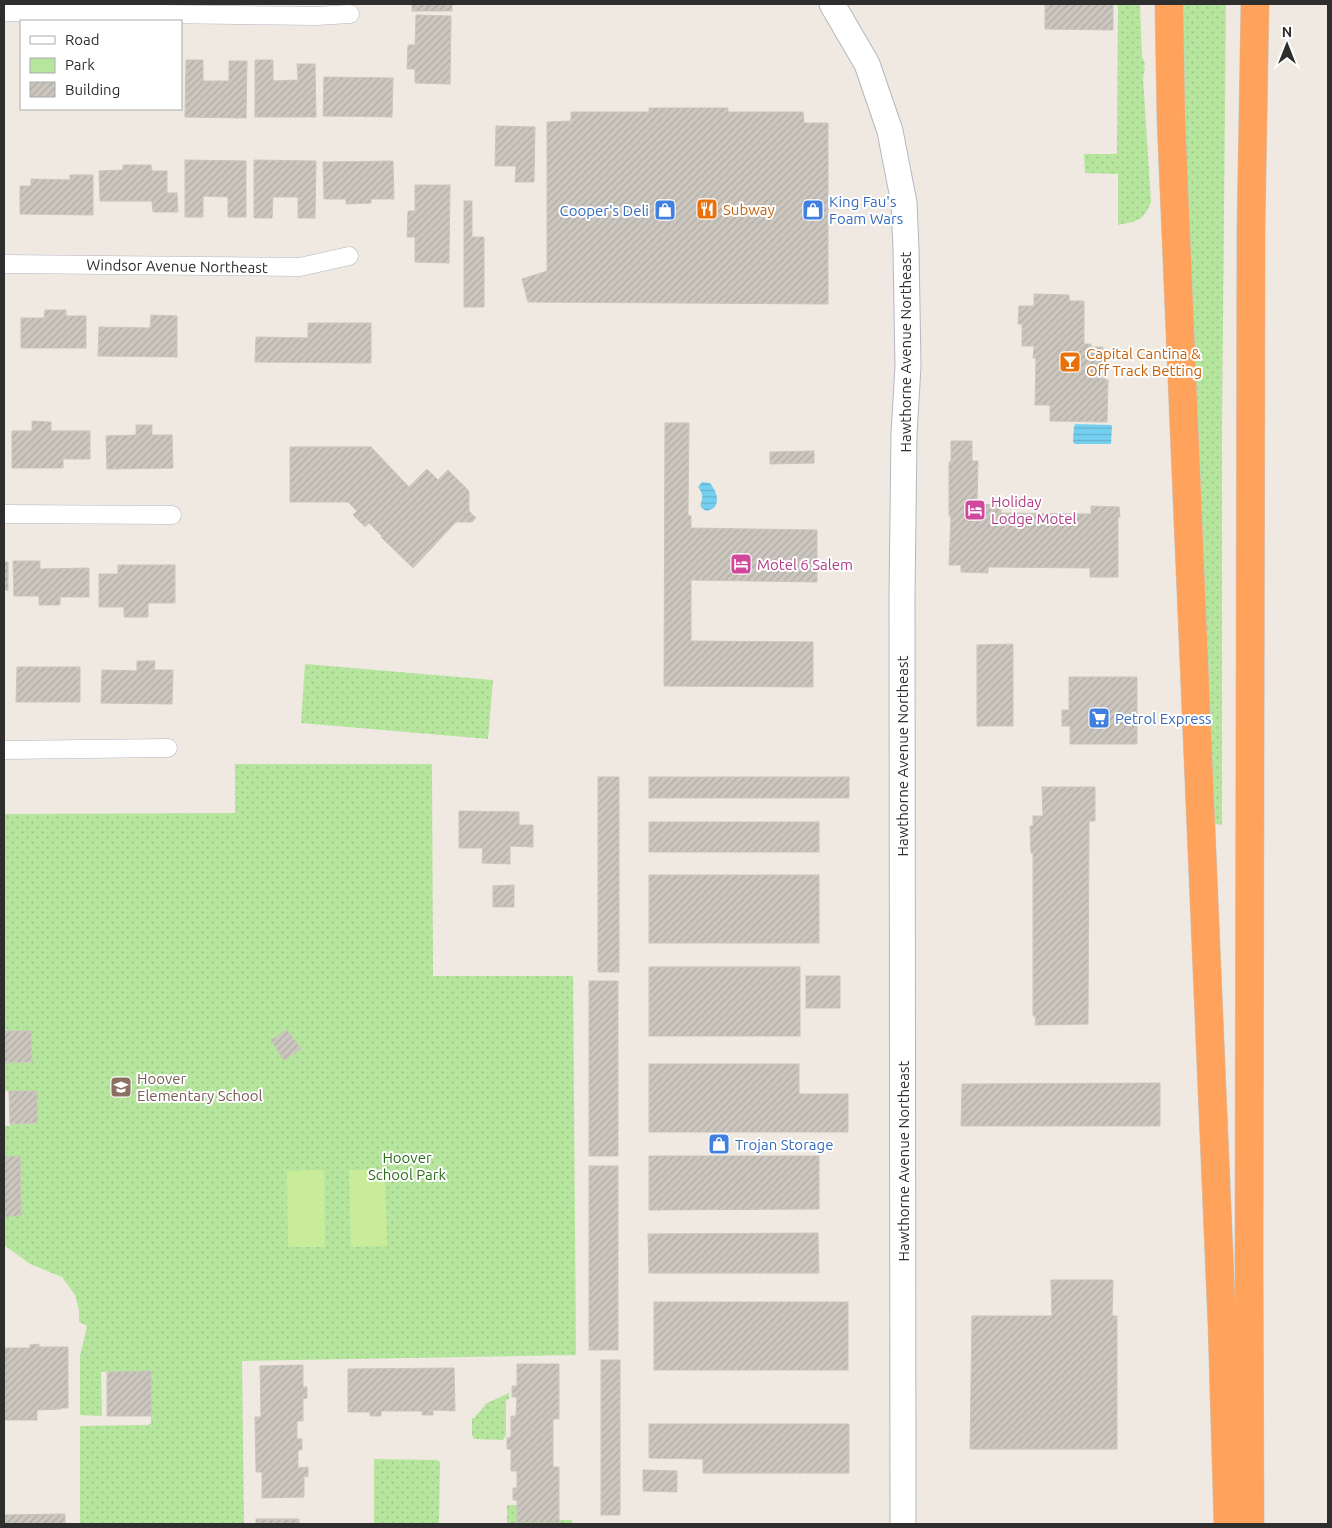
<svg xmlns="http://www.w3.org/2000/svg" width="1332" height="1528" font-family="Ubuntu,sans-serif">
<defs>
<pattern id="green-dots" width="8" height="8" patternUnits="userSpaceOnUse" patternTransform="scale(1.25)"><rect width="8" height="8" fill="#b6e59e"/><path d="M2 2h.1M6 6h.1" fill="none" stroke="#9dc588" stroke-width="1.8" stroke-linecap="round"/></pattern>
<pattern id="water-rules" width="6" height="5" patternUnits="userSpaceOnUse" patternTransform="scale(1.25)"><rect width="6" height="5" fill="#75cff0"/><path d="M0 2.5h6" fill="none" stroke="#66b2ce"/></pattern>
<pattern id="building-hatch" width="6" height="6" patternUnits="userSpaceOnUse" patternTransform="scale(1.25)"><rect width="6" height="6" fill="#cbc7bf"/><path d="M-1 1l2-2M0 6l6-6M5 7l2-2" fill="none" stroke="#afaba4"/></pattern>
</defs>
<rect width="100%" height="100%" fill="#efe9e1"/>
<g fill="url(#green-dots)">
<path d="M 1118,4 L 1140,4 L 1142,56 L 1145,64 L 1143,66 L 1145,68 L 1143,78 L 1151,202 C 1143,222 1137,221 1118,225 L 1118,174 L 1085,173 L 1084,154 L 1117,154 Z"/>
<polygon points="1183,4 1226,4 1222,421 1222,825 1215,824 1185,127"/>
<polygon points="305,664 493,680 488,739 301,723"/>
<polygon points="235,764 432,764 433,976 573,976 576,1355 242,1361 244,1524 80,1524 80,1426 148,1425 151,1423 151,1371 101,1372 102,1416 80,1415 80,1356 87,1326 79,1322 79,1310 75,1295 62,1277 30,1264 4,1245 4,1216 21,1215 20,1157 4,1157 4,1126 10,1126 10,1124 37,1122 36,1091 4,1091 4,1063 32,1062 31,1031 4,1031 4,814 235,813"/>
<polygon points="509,1393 509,1399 506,1400 506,1435 503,1440 474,1439 472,1435 472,1418 474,1418 487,1403"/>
<polygon points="374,1459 437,1460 440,1462 439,1524 374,1524"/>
<polygon points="507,1505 517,1505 517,1522 559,1522 559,1520 572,1520 572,1524 507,1524"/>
</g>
<g fill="#c9ec9a">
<polygon points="324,1170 325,1247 288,1247 287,1171"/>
<polygon points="349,1170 385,1170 387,1246 351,1247"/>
</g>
<g fill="url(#water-rules)">
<polygon points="1076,424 1111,425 1112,426 1111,444 1075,444 1073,442 1074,426"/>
<path d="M 702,482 L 710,483 C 716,491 720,499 714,508 L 707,511 C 695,506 704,503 702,494 C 702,493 699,488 698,487 Z"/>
</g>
<g fill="url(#building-hatch)" stroke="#cbc5ba">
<rect x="412" y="4" width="40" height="7"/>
<polygon points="1045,4 1113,4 1113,30 1045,29"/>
<polygon points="416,15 451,16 450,84 415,83 415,69 407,69 408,45 415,45"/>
<polygon points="186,60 203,60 203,81 229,81 229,61 247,61 246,118 185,117"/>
<polygon points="255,60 273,60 273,81 298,80 297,64 315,64 316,117 255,117"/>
<polygon points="324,77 393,78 392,117 323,116"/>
<polygon points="649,108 728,108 728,112 803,112 804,123 828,123 828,304 528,302 522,279 547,271 547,122 571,121 571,112 649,112"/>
<polygon points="496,126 535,127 534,182 515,182 516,166 495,166"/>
<polygon points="185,160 246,161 246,217 228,217 228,197 203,196 203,217 185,217"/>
<polygon points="254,160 316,161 315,218 298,218 298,197 273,197 272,218 254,218"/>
<polygon points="393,161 394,199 371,199 371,203 346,204 346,199 324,199 323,162"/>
<polygon points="123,165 151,165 152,171 167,171 167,193 177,193 178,212 153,212 152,201 100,201 99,171 123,170"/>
<polygon points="70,175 93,175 93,215 20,214 20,186 31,186 31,179 70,180"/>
<polygon points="415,185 450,185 449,263 415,262 415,237 407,237 408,211 415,211"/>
<polygon points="464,201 472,201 472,237 484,237 484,307 464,307"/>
<polygon points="1034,294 1069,295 1069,301 1084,301 1084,344 1091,344 1091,347 1103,347 1103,367 1106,367 1105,380 1108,380 1107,422 1050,421 1050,405 1035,405 1036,358 1033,358 1034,346 1022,346 1022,324 1018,324 1019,306 1034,306"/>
<polygon points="45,310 66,310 66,316 86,316 86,348 21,348 21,318 44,318"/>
<polygon points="151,315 177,316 177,357 98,356 99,327 150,328"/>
<polygon points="308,323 371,323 371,363 255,362 256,337 308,338"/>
<polygon points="32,421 51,422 51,431 90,431 90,459 63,459 63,468 12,468 12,431 32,431"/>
<polygon points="665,423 689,423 688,515 691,516 691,528 817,530 817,582 691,580 691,641 813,642 813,687 664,686"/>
<polygon points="136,425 152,425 152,435 172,435 173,468 107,469 106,436 136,435"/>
<polygon points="951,441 972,441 972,461 978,461 977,504 1001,505 1001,513 1091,514 1091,506 1119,507 1120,517 1118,517 1118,577 1090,577 1090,568 988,567 988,573 961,572 961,565 949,565 951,516 949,516 949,462 951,462"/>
<polygon points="290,447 371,447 409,487 427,469 438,480 448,470 469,491 469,511 476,518 472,522 456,522 413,568 381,537 382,536 369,523 365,527 353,515 357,511 348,502 290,502"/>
<polygon points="814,451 814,463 770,464 770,452"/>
<polygon points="13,561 40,561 40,569 89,568 89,597 60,597 60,605 39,605 39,596 14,596"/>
<rect x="4" y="562" width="4" height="28"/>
<polygon points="118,565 175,565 175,603 148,603 148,617 124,617 124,607 99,607 99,574 118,574"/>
<polygon points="1013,644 1013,726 977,726 977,645"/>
<polygon points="137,661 155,661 154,670 173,670 172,704 101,703 102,670 137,671"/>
<polygon points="17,667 80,667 80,702 16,702"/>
<polygon points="1069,677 1137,677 1137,744 1070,744 1070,726 1062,726 1062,710 1069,710"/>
<rect x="598" y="777" width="21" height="195"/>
<rect x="649" y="777" width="200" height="21"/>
<polygon points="1042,787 1095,787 1095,821 1089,821 1088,1024 1035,1025 1036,1016 1033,1016 1033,853 1031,853 1030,826 1033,826 1033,816 1043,816"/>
<polygon points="459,811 519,812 519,825 533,825 533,847 510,846 510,864 482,863 483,848 459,848"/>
<rect x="649" y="822" width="170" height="30"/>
<rect x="649" y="875" width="170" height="68"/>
<polygon points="514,885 514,907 493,907 493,886"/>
<rect x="649" y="967" width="151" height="69"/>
<rect x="806" y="976" width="34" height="32"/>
<rect x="589" y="981" width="29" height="175"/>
<polygon points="287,1030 301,1049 284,1060 271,1040"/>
<polygon points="4,1031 31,1031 32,1062 4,1063"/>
<polygon points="649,1064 799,1064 799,1094 848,1094 848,1132 649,1132"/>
<polygon points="1160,1083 1160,1126 961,1126 962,1084"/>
<polygon points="9,1091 37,1091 37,1123 10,1124"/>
<polygon points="20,1156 21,1216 4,1216 4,1157"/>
<polygon points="649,1156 819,1156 819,1209 649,1210"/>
<rect x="589" y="1166" width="29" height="184"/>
<polygon points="818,1233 819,1273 649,1273 648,1234"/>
<polygon points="1051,1280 1113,1280 1112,1316 1117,1316 1117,1449 970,1449 972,1316 1052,1316"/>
<rect x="654" y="1302" width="194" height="68"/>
<polygon points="39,1344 39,1347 68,1347 68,1408 61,1408 61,1409 37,1410 37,1420 4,1420 4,1348 30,1348 30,1345"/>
<rect x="601" y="1360" width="19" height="155"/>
<polygon points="517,1364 559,1364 559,1419 553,1419 553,1467 559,1467 559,1522 517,1522 517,1500 513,1500 513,1488 517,1488 517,1471 511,1471 511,1449 507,1449 507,1438 511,1437 511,1416 516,1416 517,1397 512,1397 512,1386 517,1386"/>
<polygon points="303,1365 303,1387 307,1387 307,1398 303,1399 303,1421 297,1421 297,1439 302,1439 302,1450 298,1450 298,1468 308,1467 308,1477 304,1476 304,1497 262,1498 262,1472 256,1472 256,1470 255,1417 261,1417 260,1366"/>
<polygon points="454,1368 455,1411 433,1410 433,1415 422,1415 422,1411 381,1411 381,1416 370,1416 370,1412 348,1412 348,1369"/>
<polygon points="151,1371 151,1416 107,1416 107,1372"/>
<polygon points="649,1424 849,1424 849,1473 703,1473 703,1459 649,1458"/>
<polygon points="643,1470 677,1471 677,1492 643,1491"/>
<polygon points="65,1514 65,1524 4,1524 4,1515"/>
<rect x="256" y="1519" width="43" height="5"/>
</g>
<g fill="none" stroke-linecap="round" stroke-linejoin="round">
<g stroke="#b4b7c1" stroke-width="19">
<g id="street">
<polyline points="4,12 316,16 350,14"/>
<polyline points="4,264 300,267 349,256"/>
<polyline points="4,514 172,515"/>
<polyline points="4,750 168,748"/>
</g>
</g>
<g stroke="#b4b7c1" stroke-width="27">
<polyline id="secondary" points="832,4 867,64 890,131 904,203 906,249 908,366 904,434 902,597 903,1524"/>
</g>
<g stroke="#c9c9c9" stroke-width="29">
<g id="highway">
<polyline points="1169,4 1171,119 1222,1325 1228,1524"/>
<polyline points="1250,1524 1249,1261 1251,228 1255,4"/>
</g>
</g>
<use href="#street" stroke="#fff" stroke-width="18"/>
<use href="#secondary" stroke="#fff" stroke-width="25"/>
<use href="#highway" stroke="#ffa35c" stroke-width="28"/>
</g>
<defs>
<g id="restaurant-square" transform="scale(1.125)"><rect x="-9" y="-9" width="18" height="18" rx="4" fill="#e8710a" stroke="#fff"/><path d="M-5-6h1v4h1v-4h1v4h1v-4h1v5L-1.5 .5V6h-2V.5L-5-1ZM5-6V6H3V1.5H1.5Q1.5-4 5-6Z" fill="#fff"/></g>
<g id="shop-square" transform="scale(1.125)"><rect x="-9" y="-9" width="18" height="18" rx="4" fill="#3f7fe0" stroke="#fff"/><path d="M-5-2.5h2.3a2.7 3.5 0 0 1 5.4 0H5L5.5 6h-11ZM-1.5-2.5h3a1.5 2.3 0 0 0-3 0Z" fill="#fff"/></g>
<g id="bar-square" transform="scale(1.125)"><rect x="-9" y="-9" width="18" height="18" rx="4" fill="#e8710a" stroke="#fff"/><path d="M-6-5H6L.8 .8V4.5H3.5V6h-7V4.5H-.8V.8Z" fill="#fff"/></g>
<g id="hotel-square" transform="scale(1.125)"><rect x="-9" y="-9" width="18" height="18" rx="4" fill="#d1479c" stroke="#fff"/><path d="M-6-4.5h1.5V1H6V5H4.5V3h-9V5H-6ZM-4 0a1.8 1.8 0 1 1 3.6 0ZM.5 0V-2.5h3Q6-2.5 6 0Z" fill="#fff"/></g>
<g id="supermarket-square" transform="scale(1.125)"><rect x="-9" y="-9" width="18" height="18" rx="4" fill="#3f7fe0" stroke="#fff"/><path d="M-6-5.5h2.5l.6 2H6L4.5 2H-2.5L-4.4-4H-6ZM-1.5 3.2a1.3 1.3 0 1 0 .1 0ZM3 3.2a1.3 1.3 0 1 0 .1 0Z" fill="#fff"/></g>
<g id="school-square" transform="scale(1.125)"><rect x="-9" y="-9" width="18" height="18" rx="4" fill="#8d6e63" stroke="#fff"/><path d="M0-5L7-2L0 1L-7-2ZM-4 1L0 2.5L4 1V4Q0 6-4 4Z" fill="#fff"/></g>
</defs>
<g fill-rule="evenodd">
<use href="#restaurant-square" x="707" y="209"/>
<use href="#shop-square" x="665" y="210"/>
<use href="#shop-square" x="813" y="210"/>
<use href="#bar-square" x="1070" y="362"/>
<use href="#hotel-square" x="975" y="510"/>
<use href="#hotel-square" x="741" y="564"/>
<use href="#supermarket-square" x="1099" y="718"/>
<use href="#school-square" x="121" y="1087"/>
<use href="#shop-square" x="719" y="1144"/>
</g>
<g text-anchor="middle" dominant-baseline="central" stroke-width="4" stroke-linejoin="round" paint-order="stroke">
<g font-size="15" fill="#366cbe" stroke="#fff" text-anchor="start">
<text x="829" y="201">King Fau's<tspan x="829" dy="17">Foam Wars</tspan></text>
<text x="649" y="210" text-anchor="end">Cooper's Deli</text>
<text x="1115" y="718">Petrol Express</text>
<text x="735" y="1144">Trojan Storage</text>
</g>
<g font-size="15" fill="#c56008" stroke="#fff" text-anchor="start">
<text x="723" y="209">Subway</text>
<text x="1086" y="353">Capital Cantina &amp;<tspan x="1086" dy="17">Off Track Betting</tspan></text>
</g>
<g font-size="15" fill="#2e2e2e" stroke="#fff">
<text transform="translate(177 266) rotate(1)">Windsor Avenue Northeast</text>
<text transform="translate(905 352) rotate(-90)">Hawthorne Avenue Northeast</text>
<text transform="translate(902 756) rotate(-90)">Hawthorne Avenue Northeast</text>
<text transform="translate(903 1161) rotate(-90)">Hawthorne Avenue Northeast</text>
</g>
<g font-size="15" fill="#b23c85" stroke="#fff" text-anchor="start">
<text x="991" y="501">Holiday<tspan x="991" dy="17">Lodge Motel</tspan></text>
<text x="757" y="564">Motel 6 Salem</text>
</g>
<g font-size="15" fill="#785e54" stroke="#fff" text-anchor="start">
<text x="137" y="1078">Hoover<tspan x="137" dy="17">Elementary School</tspan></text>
</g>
<g font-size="15" fill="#2c6e1b" stroke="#fff">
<text x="407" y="1157">Hoover<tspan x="407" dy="17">School Park</tspan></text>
</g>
</g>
<rect width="1332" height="1528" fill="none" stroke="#2e2e2e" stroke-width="10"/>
<rect x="20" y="20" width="162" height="90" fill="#ffffff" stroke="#ababab"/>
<rect x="30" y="36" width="25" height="8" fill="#ffffff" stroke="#ababab"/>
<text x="65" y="45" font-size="15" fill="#2e2e2e">Road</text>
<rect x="30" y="58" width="25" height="15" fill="#b6e59e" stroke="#ababab"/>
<text x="65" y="70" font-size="15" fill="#2e2e2e">Park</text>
<rect x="30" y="82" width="25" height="15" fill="url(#building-hatch)" stroke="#ababab"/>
<text x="65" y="95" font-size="15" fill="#2e2e2e">Building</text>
<g transform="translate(1287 45)" stroke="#ffffff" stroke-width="4" paint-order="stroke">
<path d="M0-4L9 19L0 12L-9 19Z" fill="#2e2e2e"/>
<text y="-8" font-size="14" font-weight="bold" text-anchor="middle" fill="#2e2e2e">N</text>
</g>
</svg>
